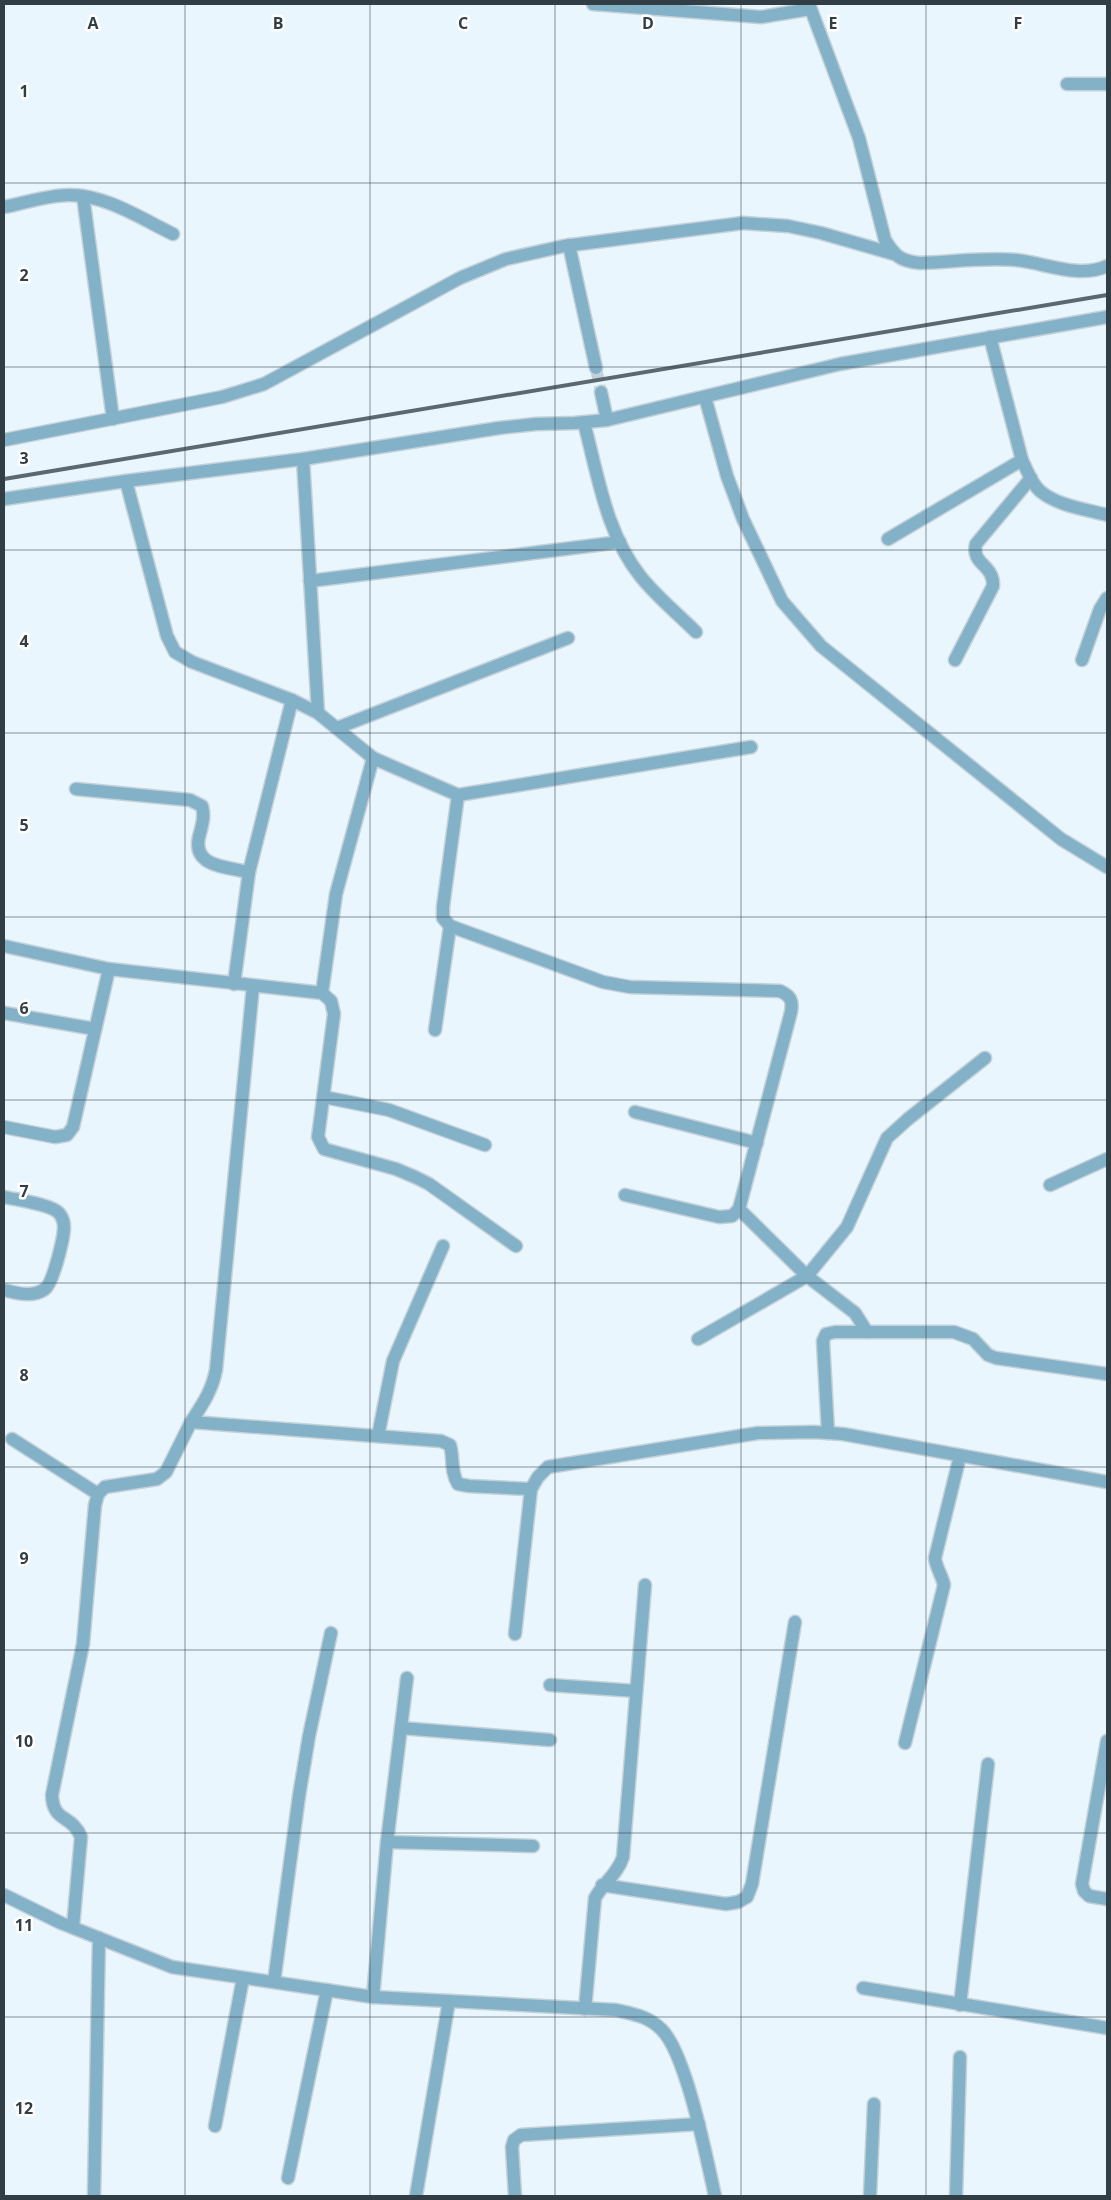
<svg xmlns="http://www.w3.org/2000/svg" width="1111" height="2200" font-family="'Open Sans',sans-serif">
<rect width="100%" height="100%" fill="#e9f6fd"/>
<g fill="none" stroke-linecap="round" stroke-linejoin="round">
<polyline stroke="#c4d1d8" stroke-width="12" stroke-dasharray="12 6" stroke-linecap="butt" points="596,368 601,392"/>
<g stroke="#c4d1d8" stroke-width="15">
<g id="minor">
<polyline points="593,4 761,17 810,9"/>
<path d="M 809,4 L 859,138 L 885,240 C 895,256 900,261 920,263 C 951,262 985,257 1016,260 C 1045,263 1079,279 1107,266"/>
<polyline points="1067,84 1107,84"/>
<polyline points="83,196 113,419"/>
<path d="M 4,207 C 25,203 48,195 69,195 C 106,195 140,218 173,234"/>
<polyline points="569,245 596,368"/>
<path d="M 990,337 L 1022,460 C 1027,470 1031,483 1040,491 C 1058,506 1085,509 1107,515"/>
<polyline points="601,392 607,420"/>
<polyline points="705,397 727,476 743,519 782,601 821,646 1061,839 1107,867"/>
<path d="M 584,423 C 598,475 606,534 641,577 C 657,597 678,614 696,632"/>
<polyline points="4,440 222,397 264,384 460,278 506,259 564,246 743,223 788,226 821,233 894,254"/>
<polyline points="303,459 318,713"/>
<polyline points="126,481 167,636 175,652 192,662 292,700 318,713 373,758 458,795 751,747"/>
<polyline points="4,499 126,481 303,459 499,428 536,424 575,423 607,420 840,364 1107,317"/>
<polyline points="888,539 1022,460"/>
<polyline points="310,581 620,542"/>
<path d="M 955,660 L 993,586 C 994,564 971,565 976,544 L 1031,478"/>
<polyline points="1082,660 1100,609 1107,598"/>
<polyline points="337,728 568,638"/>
<path d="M 76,789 L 190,800 L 202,806 C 205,817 202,825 199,837 C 192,867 227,867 249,872"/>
<path d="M 458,795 L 443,907 L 443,918 L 450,926 L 603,982 L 630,987 L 780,991 C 791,996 793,1001 791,1012 L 739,1209 L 807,1276 L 855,1313 L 867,1332"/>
<polyline points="4,946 109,969 322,993 331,1001 334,1014 318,1137 324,1149 396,1169 415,1177 429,1184 516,1246"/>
<polyline points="234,984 249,872 292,700"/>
<path d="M 253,986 L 216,1370 C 212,1391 202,1405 191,1422 L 441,1441 L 450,1445 C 454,1458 450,1471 458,1484 L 469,1486 L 531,1489"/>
<polyline points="322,993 336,894 373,758"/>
<polyline points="4,1013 95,1029"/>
<polyline points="435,1030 450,926"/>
<polyline points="324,1097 389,1110 485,1145"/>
<polyline points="635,1112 757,1143"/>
<polyline points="4,1127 55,1137 67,1135 73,1127 109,969"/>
<polyline points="1050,1185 1107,1159"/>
<polyline points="625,1195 719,1217 732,1216 739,1209"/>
<path d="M 4,1197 C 17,1200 50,1204 59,1213 C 63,1218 64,1222 64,1227 C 64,1238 53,1283 45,1289 C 32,1298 17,1293 4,1290"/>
<polyline points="698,1339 807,1276 847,1227 887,1138 908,1119 985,1058"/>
<polyline points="828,1433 823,1341 826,1334 835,1332 954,1332 973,1339 988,1355 996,1358 1107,1374"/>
<polyline points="378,1436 393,1361 443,1246"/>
<polyline points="12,1439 98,1494"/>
<polyline points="515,1634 531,1489 538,1477 548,1467 758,1433 814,1432 843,1434 1107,1482"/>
<polyline points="550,1685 636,1691"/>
<polyline points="401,1728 550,1740"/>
<polyline points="1107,1741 1082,1884 1084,1891 1089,1896 1107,1899"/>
<path d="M 905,1743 L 944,1585 C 942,1575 936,1568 935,1558 L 960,1456"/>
<polyline points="387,1842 533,1846"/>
<polyline points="602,1885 726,1904 738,1902 747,1897 752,1884 795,1622"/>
<path d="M 4,1895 L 61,1923 L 172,1967 L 373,1997 L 616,2010 C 633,2014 648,2016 661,2029 C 686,2052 707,2160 715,2196"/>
<path d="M 73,1927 L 81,1837 C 72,1814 53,1823 52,1795 L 83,1644 L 95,1505 L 98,1494 L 105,1487 L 157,1479 L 166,1472 L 191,1422"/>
<polyline points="274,1982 299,1796 309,1736 331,1633"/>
<polyline points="863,1988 1107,2028"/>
<polyline points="373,1997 387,1842 407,1678"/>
<polyline points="960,2005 988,1764"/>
<path d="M 585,2009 L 595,1898 C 604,1882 617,1875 623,1857 L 645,1585"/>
<polyline points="215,2126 243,1978"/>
<polyline points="288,2178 327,1990"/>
<polyline points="94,2196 99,1938"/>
<polyline points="416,2196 449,2001"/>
<polyline points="515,2196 512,2147 514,2140 521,2135 699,2124"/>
<polyline points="870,2196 874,2104"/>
<polyline points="956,2196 960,2057"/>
</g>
</g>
<use href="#minor" stroke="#83b1c8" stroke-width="12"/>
<polyline stroke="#5b686f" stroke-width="4" points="4,479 1107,295"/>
</g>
<path fill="none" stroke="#313e45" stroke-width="1" stroke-opacity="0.55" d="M 185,4 L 185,2196M 370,4 L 370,2196M 555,4 L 555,2196M 741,4 L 741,2196M 926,4 L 926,2196M 4,183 L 1107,183M 4,367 L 1107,367M 4,550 L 1107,550M 4,733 L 1107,733M 4,917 L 1107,917M 4,1100 L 1107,1100M 4,1283 L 1107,1283M 4,1467 L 1107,1467M 4,1650 L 1107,1650M 4,1833 L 1107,1833M 4,2017 L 1107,2017"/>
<g font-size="16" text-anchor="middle" font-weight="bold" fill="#313e45" stroke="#fff" stroke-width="5" stroke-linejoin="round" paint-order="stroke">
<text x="93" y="29">A</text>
<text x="278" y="29">B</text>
<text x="463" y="29">C</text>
<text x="648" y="29">D</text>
<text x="833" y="29">E</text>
<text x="1018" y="29">F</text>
<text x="24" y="97">1</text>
<text x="24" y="281">2</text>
<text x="24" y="464">3</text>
<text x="24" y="647">4</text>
<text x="24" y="831">5</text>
<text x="24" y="1014">6</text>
<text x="24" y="1197">7</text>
<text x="24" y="1381">8</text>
<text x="24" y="1564">9</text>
<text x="24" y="1747">10</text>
<text x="24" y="1931">11</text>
<text x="24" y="2114">12</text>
</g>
<rect width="1111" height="2200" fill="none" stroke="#313e45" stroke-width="10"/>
</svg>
